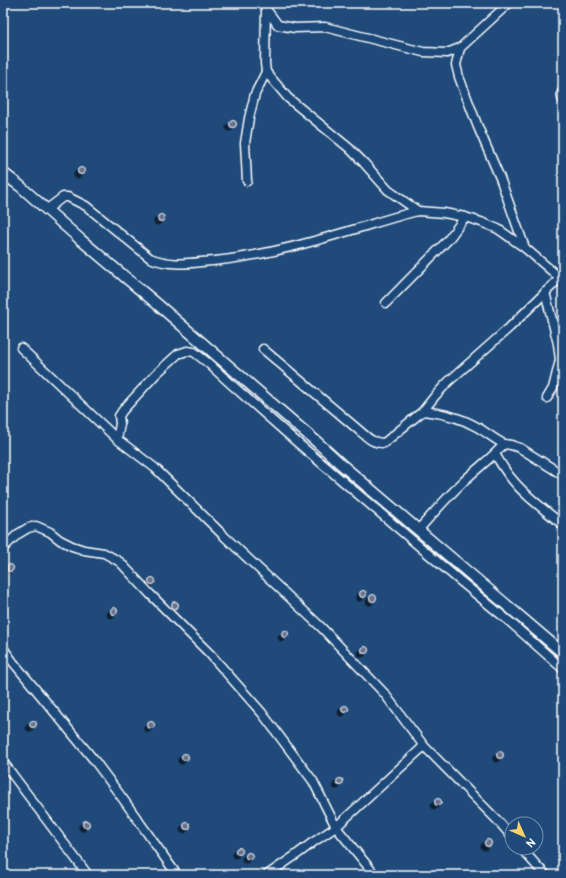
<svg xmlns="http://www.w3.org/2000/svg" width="566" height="878" font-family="Pangolin,sans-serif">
<defs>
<filter id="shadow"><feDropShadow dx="-3.5" dy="3.5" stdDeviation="0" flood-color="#0009"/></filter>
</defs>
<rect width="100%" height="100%" fill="#1f4a7a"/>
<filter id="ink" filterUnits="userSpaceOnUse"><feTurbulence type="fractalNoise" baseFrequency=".025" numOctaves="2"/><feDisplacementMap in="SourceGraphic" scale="8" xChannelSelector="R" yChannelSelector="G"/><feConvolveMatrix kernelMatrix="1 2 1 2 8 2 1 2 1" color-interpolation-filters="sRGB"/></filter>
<g filter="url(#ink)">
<g fill="#68708a" stroke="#fff" filter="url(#shadow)">
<circle cx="233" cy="124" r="3.5"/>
<circle cx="81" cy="171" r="3.5"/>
<circle cx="161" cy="218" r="3.5"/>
<circle cx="10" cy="568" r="3.5"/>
<circle cx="152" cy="581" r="3.5"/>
<circle cx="363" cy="594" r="3.5"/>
<circle cx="373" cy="598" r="3.5"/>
<circle cx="175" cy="605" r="3.5"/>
<circle cx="114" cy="611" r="3.5"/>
<circle cx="285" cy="634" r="3.5"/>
<circle cx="365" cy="650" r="3.5"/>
<circle cx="345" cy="709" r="3.5"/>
<circle cx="33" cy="724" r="3.5"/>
<circle cx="151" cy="725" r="3.5"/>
<circle cx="500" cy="755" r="3.5"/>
<circle cx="185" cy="757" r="3.5"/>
<circle cx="340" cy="782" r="3.5"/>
<circle cx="438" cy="802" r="3.5"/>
<circle cx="517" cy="821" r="3.5"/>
<circle cx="86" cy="824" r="3.5"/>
<circle cx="187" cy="826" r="3.5"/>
<circle cx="488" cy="843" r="3.5"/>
<circle cx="239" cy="851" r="3.5"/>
<circle cx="249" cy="856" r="3.5"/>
</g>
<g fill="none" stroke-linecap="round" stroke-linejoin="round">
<g stroke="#fff" stroke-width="11">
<g id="minor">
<path d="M 263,3 L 266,9 L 265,63 L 266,72 L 288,98 L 349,148 L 364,163 L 388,190 L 418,211 L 444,213 L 465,217 L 481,222 L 498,229 L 525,248 L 560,278 L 510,327 L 448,382 L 435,396 L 423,411 L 384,443 C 373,443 369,439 361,432 L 263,349"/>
<polyline points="509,3 460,48 456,65 459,77 478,127 500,178 525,248"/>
<polyline points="266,9 278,25 295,28 325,27 423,52 447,53 460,48"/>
<path d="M 563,90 C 561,93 561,97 563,100"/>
<polyline points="247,181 245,143 249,118 255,94 266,72"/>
<path d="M 46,210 L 63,197 L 68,197 L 86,206 L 150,258 C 167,265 184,264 201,262 C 249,259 296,247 342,233 C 367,226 392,217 418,211"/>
<polyline points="545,292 558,344 560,360 553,388 547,398"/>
<polyline points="386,303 448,240 465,217"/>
<polyline points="21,348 117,439"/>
<path d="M 423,411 C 442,413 460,417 477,427 C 486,432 494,439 504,444"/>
<path d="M 495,454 C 500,462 505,471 511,478 C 525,496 545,510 563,525"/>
<path d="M 418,530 C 433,514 447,497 463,482 C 476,469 492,458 504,444 L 511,445 L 520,448 L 563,475"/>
<polyline points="3,548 18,534 28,528 36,526 50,532 60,540 72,546 84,550 104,553 113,558 120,562 150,594 210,654 262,713 313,781 336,827 375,875"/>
<polyline points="3,648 13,662 94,760 123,799 177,875"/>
<polyline points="3,762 88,875"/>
<polyline points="512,837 499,822 424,746 384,693 321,627 224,536 155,468 117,439 120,424 119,416 123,410 156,374 178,354 187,351 194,352 208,363 232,385 299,444 459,580 510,622 563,669"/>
<polyline points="521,848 537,866 546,875"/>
<polyline points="267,875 296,855 312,843 336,827 424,746"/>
</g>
</g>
<g stroke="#fff" stroke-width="13">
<polyline id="tertiary" points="3,173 20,186 81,240 156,303 298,426 318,443 342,465 563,653"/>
</g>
<use href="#minor" stroke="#1f4a7a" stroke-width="8"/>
<use href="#tertiary" stroke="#1f4a7a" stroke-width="10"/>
</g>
</g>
<rect width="566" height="878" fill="none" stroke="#1f4a7a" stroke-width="16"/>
<rect x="8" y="8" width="550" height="862" fill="none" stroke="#fff" stroke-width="1.5" filter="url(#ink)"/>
<g transform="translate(524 836) rotate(135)"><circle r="19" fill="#1f4a7a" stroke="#7992af"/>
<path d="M0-3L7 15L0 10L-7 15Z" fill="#ffd166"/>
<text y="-6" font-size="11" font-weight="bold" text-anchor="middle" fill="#ffffff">N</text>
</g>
</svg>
